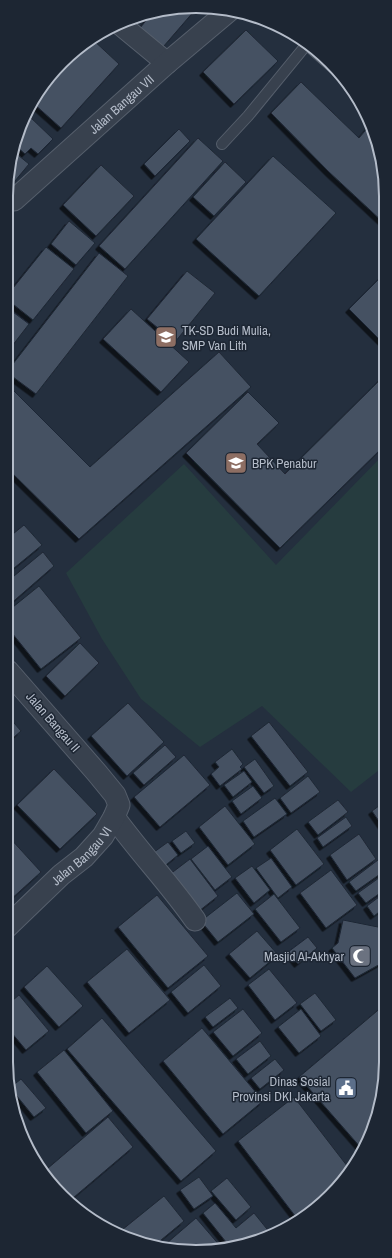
<svg xmlns="http://www.w3.org/2000/svg" width="392" height="1258" font-family="'Archivo Narrow',sans-serif">
<defs>
<filter id="shadow"><feDropShadow dx="-3.5" dy="3.5" stdDeviation="0" flood-color="#0009"/></filter>
</defs>
<rect width="100%" height="100%" fill="#242f3e"/>
<polygon fill="#263c3f" points="384,454 383,767 351,792 262,706 200,747 141,699 102,639 66,573 184,464 276,565"/>
<g fill="#455162" stroke="#1f2835" filter="url(#shadow)">
<polygon points="159,10 195,10 163,47 140,28 153,12"/>
<polygon points="246,30 278,61 234,104 203,72"/>
<polygon points="91,38 119,64 61,128 33,103 38,90"/>
<polygon points="301,82 359,138 370,125 384,171 384,223 328,171 271,113"/>
<polygon points="28,115 53,139 38,154 31,148 25,154 15,145"/>
<polygon points="179,129 190,141 155,176 144,164"/>
<polygon points="198,138 223,161 125,269 99,246"/>
<polygon points="13,151 29,164 10,187 10,159"/>
<polygon points="273,156 336,213 259,296 196,239"/>
<polygon points="225,162 246,182 214,216 193,197"/>
<polygon points="101,165 134,196 96,236 63,205"/>
<polygon points="69,221 95,243 76,265 51,244"/>
<polygon points="46,247 74,269 33,320 9,301 9,293"/>
<polygon points="99,253 128,276 36,394 9,374 9,369"/>
<polygon points="187,271 215,293 175,342 147,319"/>
<polygon points="384,274 384,344 349,309"/>
<polygon points="9,309 29,324 9,350"/>
<polygon points="131,309 189,362 161,392 103,339"/>
<polygon points="219,352 251,387 79,539 8,469 9,386 90,467"/>
<polygon points="384,376 384,446 280,548 186,453 248,392 279,423 257,444 285,474"/>
<polygon points="24,525 42,545 8,573 8,538"/>
<polygon points="43,552 54,566 8,606 8,581"/>
<polygon points="39,586 81,638 41,669 8,628 8,611"/>
<polygon points="80,643 99,663 65,696 46,676"/>
<polygon points="128,703 164,742 127,776 91,736"/>
<polygon points="7,715 21,731 7,743"/>
<polygon points="269,722 308,772 290,786 251,736"/>
<polygon points="165,745 176,757 144,785 133,773"/>
<polygon points="232,749 243,764 240,767 242,769 220,786 211,774 219,767 215,762"/>
<polygon points="184,755 210,785 160,827 134,797"/>
<polygon points="255,759 274,786 264,793 244,767"/>
<polygon points="54,769 97,814 60,849 17,805"/>
<polygon points="244,771 252,782 233,797 224,785"/>
<polygon points="308,776 320,792 291,813 280,798"/>
<polygon points="253,786 262,798 241,814 232,801"/>
<polygon points="275,798 287,814 254,837 243,821"/>
<polygon points="338,800 348,812 318,835 308,822"/>
<polygon points="383,803 383,827 372,811"/>
<polygon points="225,806 255,844 228,865 199,827"/>
<polygon points="346,817 352,826 323,847 317,838"/>
<polygon points="297,829 324,864 296,885 270,850"/>
<polygon points="186,831 195,843 181,853 172,841"/>
<polygon points="359,834 376,859 347,880 330,855"/>
<polygon points="9,837 41,872 9,901 7,899 7,839"/>
<polygon points="168,842 178,855 161,869 150,855"/>
<polygon points="208,846 232,877 215,890 191,859"/>
<polygon points="271,858 292,887 278,898 256,868"/>
<polygon points="190,859 218,896 194,915 165,878"/>
<polygon points="378,860 383,867 383,872 356,891 349,882"/>
<polygon points="252,866 270,890 254,903 235,878"/>
<polygon points="331,870 357,905 326,928 300,893"/>
<polygon points="383,875 383,891 366,903 358,893"/>
<polygon points="237,893 254,914 218,942 201,921"/>
<polygon points="274,894 300,928 281,942 255,909"/>
<polygon points="383,894 383,909 374,916 367,906"/>
<polygon points="157,895 208,956 168,988 118,927"/>
<polygon points="343,920 383,928 382,963 355,978 332,948 338,943"/>
<polygon points="257,931 278,955 250,978 229,954"/>
<polygon points="308,937 317,948 298,964 288,952"/>
<polygon points="127,949 170,1000 129,1033 87,982"/>
<polygon points="204,965 221,986 188,1013 171,992"/>
<polygon points="47,966 83,1006 59,1027 24,987"/>
<polygon points="269,969 297,1003 275,1020 248,985"/>
<polygon points="315,993 336,1020 321,1031 300,1004"/>
<polygon points="19,995 49,1031 26,1050 6,1026 6,1006"/>
<polygon points="230,998 238,1008 213,1027 205,1017"/>
<polygon points="383,1006 382,1099 362,1149 299,1077"/>
<polygon points="243,1009 262,1033 233,1056 213,1032"/>
<polygon points="301,1009 321,1036 299,1053 278,1027"/>
<polygon points="102,1018 216,1151 181,1181 67,1049"/>
<polygon points="202,1028 263,1101 223,1134 163,1061"/>
<polygon points="260,1041 271,1056 248,1074 236,1059"/>
<polygon points="64,1050 113,1111 86,1133 37,1072"/>
<polygon points="275,1059 284,1070 260,1089 251,1078"/>
<polygon points="21,1079 46,1108 34,1117 12,1090 11,1087"/>
<polygon points="294,1097 351,1171 299,1221 238,1141"/>
<polygon points="108,1117 133,1147 73,1198 47,1169"/>
<polygon points="199,1177 213,1196 194,1209 180,1190"/>
<polygon points="227,1178 251,1207 236,1220 211,1191"/>
<polygon points="164,1196 184,1221 155,1245 117,1234"/>
<polygon points="215,1203 236,1228 254,1213 271,1234 245,1246 230,1247 203,1213"/>
<polygon points="196,1218 221,1247 174,1250 167,1243"/>
</g>
<g fill="none" stroke-linecap="round" stroke-linejoin="round">
<g stroke="#565f6c" stroke-width="12">
<g id="service">
<polyline points="306,44 338,72"/>
<polyline points="222,144 248,116 307,44"/>
</g>
</g>
<g stroke="#565f6c" stroke-width="23">
<g id="minor">
<polyline points="121,25 167,63"/>
<path id="s1" d="M 14,200 L 167,63 L 230,10"/>
<path d="M 114,817 C 140,853 170,884 195,920"/>
<path id="s2" d="M 7,927 L 61,875 L 84,857 L 103,836 L 114,817 L 119,805 L 115,795 L 97,773 L 8,671"/>
</g>
</g>
<use href="#service" stroke="#38414e" stroke-width="10"/>
<use href="#minor" stroke="#38414e" stroke-width="21"/>
</g>
<defs>
<g id="school-square" transform="scale(1.15)"><rect x="-9" y="-9" width="18" height="18" rx="4" fill="#8d6e63" stroke="#1d2633"/><path d="M0-5L7-2L0 1L-7-2ZM-4 1L0 2.5L4 1V4Q0 6-4 4Z" fill="#fff"/></g>
<g id="mosque-square" transform="scale(1.15)"><rect x="-9" y="-9" width="18" height="18" rx="4" fill="#6b7280" stroke="#1d2633"/><path d="M3.5-4.9A6 6 0 1 0 3.5 4.9A5 5 0 1 1 3.5-4.9Z" fill="#fff"/></g>
<g id="civic-square" transform="scale(1.15)"><rect x="-9" y="-9" width="18" height="18" rx="4" fill="#5c6f8a" stroke="#1d2633"/><path d="M-.6-6.5H3V-4.5H.6V-3L4-1V1h2V6H-6V1h2V-1L-.6-3ZM-1.2 2.5V6h2.4V2.5Z" fill="#fff"/></g>
</defs>
<g fill-rule="evenodd">
<use href="#school-square" x="166" y="337"/>
<use href="#school-square" x="236" y="463"/>
<use href="#mosque-square" x="360" y="956"/>
<use href="#civic-square" x="346" y="1088"/>
</g>
<g text-anchor="middle" dominant-baseline="central" stroke-width="3" stroke-linejoin="round" paint-order="stroke">
<g font-size="13" fill="#b4bcc9" stroke="#1d2633">
<text stroke="none"><textPath href="#s1" startOffset="144">Jalan Bangau VII</textPath></text>
<text transform="translate(53 722) rotate(49)">Jalan Bangau II</text>
<text stroke="none"><textPath href="#s2" startOffset="103">Jalan Bangau VI</textPath></text>
</g>
<g font-size="13" fill="#b4bcc9" stroke="#1d2633" text-anchor="start">
<text x="182" y="330">TK-SD Budi Mulia,<tspan x="182" dy="15">SMP Van Lith</tspan></text>
<text x="252" y="463">BPK Penabur</text>
<text x="344" y="956" text-anchor="end">Masjid Al-Akhyar</text>
<text x="330" y="1081" text-anchor="end">Dinas Sosial<tspan x="330" dy="15">Provinsi DKI Jakarta</tspan></text>
</g>
</g>
<path d="M0 0H392V1258H0ZM196 13H196A183 183 0 0 1 379 196V1062A183 183 0 0 1 196 1245H196A183 183 0 0 1 13 1062V196A183 183 0 0 1 196 13Z" fill="#1d2633" fill-rule="evenodd"/>
<path fill="none" stroke="#b4bcc9" stroke-width="2" d="M196 13H196A183 183 0 0 1 379 196V1062A183 183 0 0 1 196 1245H196A183 183 0 0 1 13 1062V196A183 183 0 0 1 196 13Z"/>
</svg>
